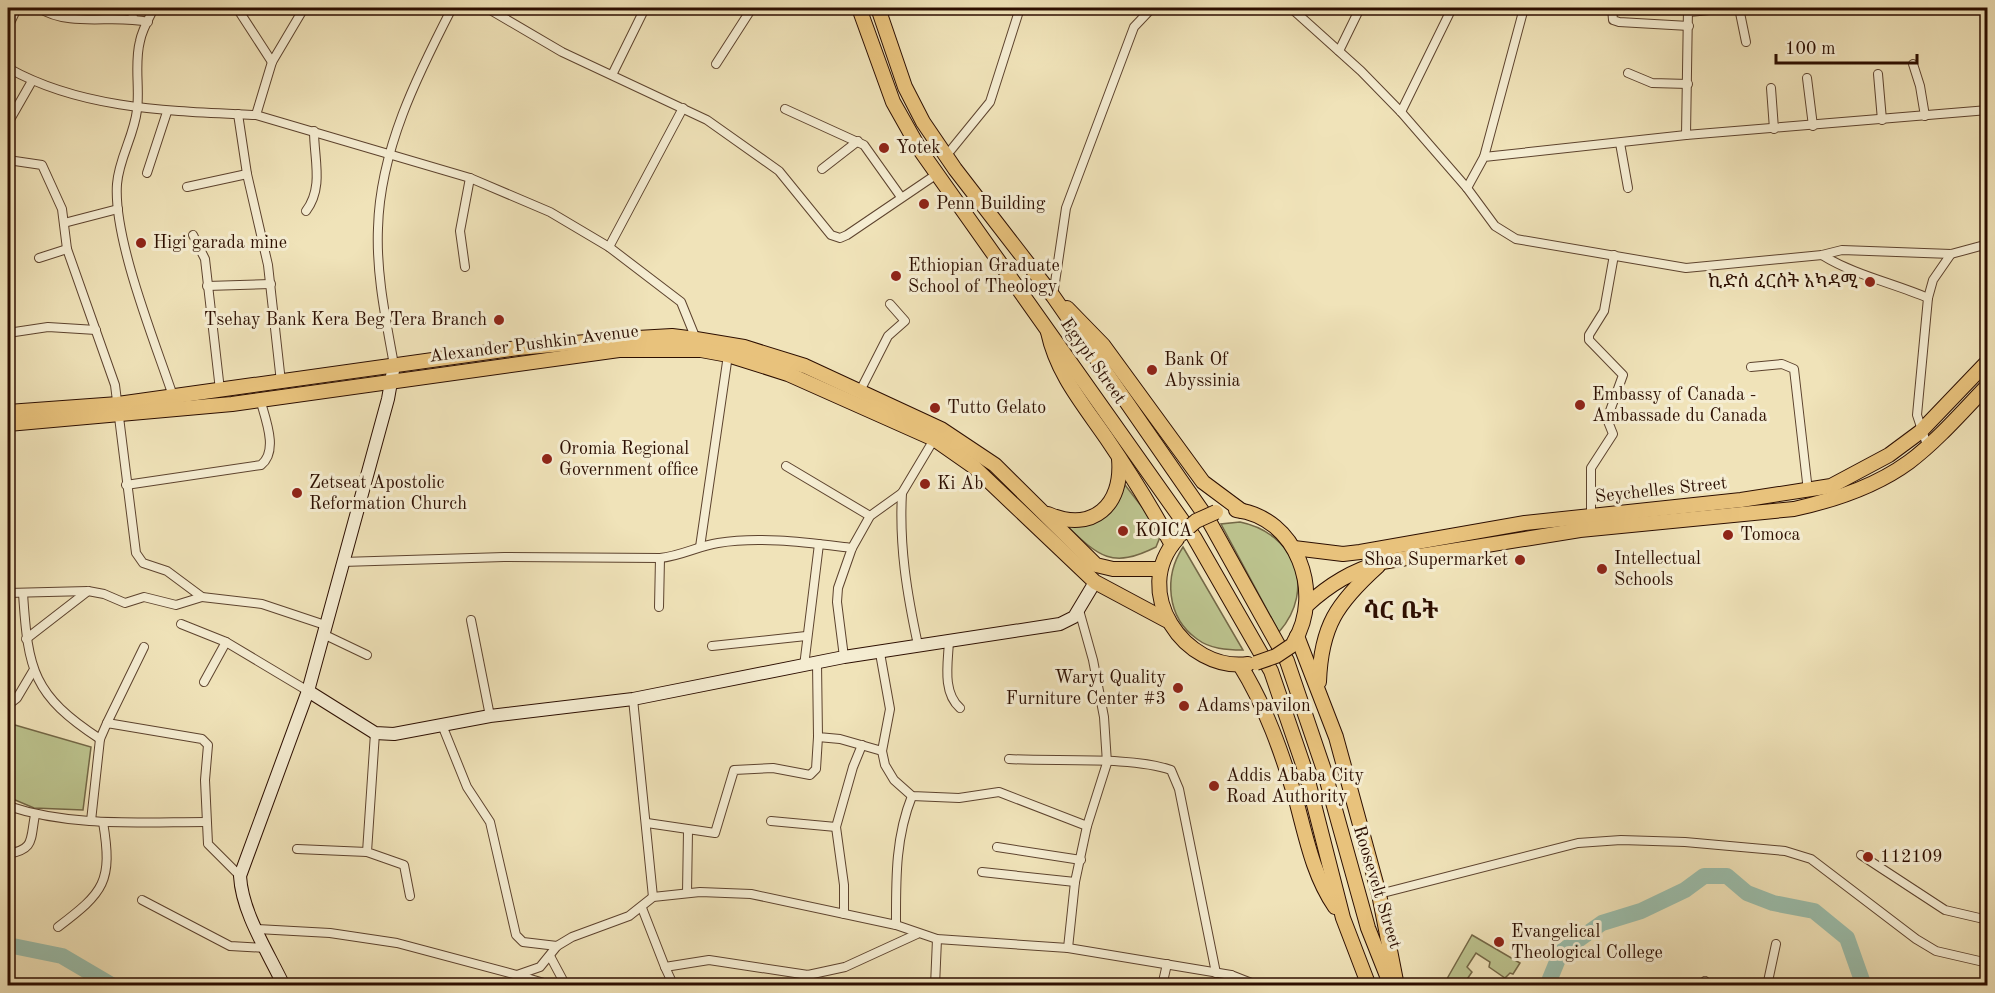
<svg xmlns="http://www.w3.org/2000/svg" width="1995" height="993" font-family="'Old Standard TT','Noto Serif Ethiopic',serif">
<rect width="100%" height="100%" fill="#f0e3b9"/>
<filter id="stains"><feTurbulence type="fractalNoise" baseFrequency=".00333" numOctaves="4"/><feColorMatrix values="0 0 0 0 .2 0 0 0 0 .09 0 0 0 0 .02 0 0 0 .5 -.17"/></filter>
<radialGradient id="worn" r=".72"><stop offset=".6" stop-color="#630" stop-opacity="0"/><stop offset="1" stop-color="#630" stop-opacity=".3"/></radialGradient>
<g fill="#bcc38e" stroke="#746847" stroke-width="1.5">
<path d="M 1122,481 L 1152,520 L 1160,537 L 1156,547 C 1112,569 1099,557 1066,525 L 1080,526 Z"/>
<path d="M 1240,522 C 1294,533 1317,588 1279,632 L 1221,524 Z"/>
<path d="M 1183,547 L 1243,650 C 1227,650 1210,649 1197,639 C 1166,617 1164,576 1183,547 Z"/>
<polygon points="8,723 91,747 83,810 34,808 8,797"/>
<polygon points="1472,935 1520,963 1513,974 1510,973 1505,978 1489,967 1490,962 1476,953 1467,967 1472,972 1463,985 1444,984"/>
</g>
<g fill="none" stroke-linecap="round" stroke-linejoin="round">
<g stroke="#9bbeac" stroke-width="16">
<polyline points="8,945 62,956 113,986"/>
<polyline points="1547,986 1561,952 1602,923 1641,911 1685,890 1704,876 1727,876 1747,893 1773,903 1814,911 1847,938 1864,986"/>
</g>
<g stroke="#5d432e" stroke-width="10">
<g id="street">
<path d="M 39,8 C 71,28 112,14 148,22"/>
<polyline points="132,8 133,19"/>
<path d="M 154,8 C 149,18 142,30 140,41 C 134,64 140,87 137,110 C 134,136 119,158 117,184 C 113,239 155,342 173,396"/>
<polyline points="237,8 272,62"/>
<polyline points="487,8 562,52 707,120 779,171 831,235 840,238 847,235 937,174"/>
<polyline points="1291,8 1361,71 1401,112 1467,188 1495,226 1516,239 1686,268 1822,255 1842,250 1951,254 1988,244"/>
<polyline points="1612,8 1613,20 1619,22 1689,26"/>
<polyline points="1739,8 1746,42"/>
<polyline points="1689,12 1730,8"/>
<polyline points="8,27 17,8"/>
<polyline points="1339,51 1360,8"/>
<polyline points="716,64 752,8"/>
<polyline points="1913,64 1920,86 1925,116"/>
<path d="M 8,68 C 83,110 172,111 256,115 L 272,62 L 304,8"/>
<polyline points="613,73 645,8"/>
<polyline points="1628,73 1652,83 1688,84"/>
<polyline points="1878,74 1882,120"/>
<polyline points="1807,78 1813,126"/>
<polyline points="1771,88 1774,129"/>
<polyline points="785,109 864,145 901,197"/>
<polyline points="1401,112 1452,8"/>
<polyline points="238,114 247,174 268,265 281,382"/>
<polyline points="256,115 470,178 550,212 609,247 681,302 696,339"/>
<polyline points="8,123 32,81"/>
<polyline points="1686,135 1688,8"/>
<polyline points="1620,143 1628,188"/>
<polyline points="946,156 990,102 1020,8"/>
<polyline points="1484,157 1524,8"/>
<polyline points="8,160 42,165 62,209 67,249 115,385 136,553 143,563 167,571 202,597 262,604 325,625"/>
<polyline points="822,169 858,141"/>
<polyline points="147,173 167,112"/>
<polyline points="187,187 247,174"/>
<polyline points="1467,188 1484,157 1686,135 1988,110"/>
<path d="M 306,211 C 324,187 314,159 314,131"/>
<polyline points="64,223 118,209"/>
<polyline points="193,235 205,259 220,390"/>
<polyline points="609,247 683,108"/>
<path d="M 1822,255 C 1854,275 1893,283 1928,298"/>
<polyline points="39,258 67,249"/>
<polyline points="465,267 460,231 470,178"/>
<polyline points="207,286 271,284"/>
<polyline points="1053,296 1066,208 1134,27 1152,8"/>
<polyline points="8,333 48,327 96,330"/>
<path d="M 394,365 C 386,320 376,274 378,228 C 380,150 417,76 452,8"/>
<polyline points="1751,367 1782,364 1794,369 1808,491"/>
<polyline points="860,391 888,336 905,321 890,304"/>
<polyline points="1927,445 1917,415 1928,298 1933,280 1951,254"/>
<polyline points="786,466 870,516"/>
<path d="M 126,485 L 261,465 C 279,451 265,418 260,399"/>
<path d="M 902,493 C 899,546 907,594 918,645"/>
<polyline points="1591,516 1591,468 1613,434 1607,419 1623,375 1589,340 1589,335 1604,311 1614,255"/>
<polyline points="700,547 728,355"/>
<path d="M 342,562 L 504,557 L 660,558 C 681,556 698,546 718,543 C 761,536 809,543 852,548"/>
<polyline points="8,593 88,591 104,594 125,603 144,597 176,605 202,597"/>
<path d="M 23,593 C 28,671 33,695 100,739"/>
<polyline points="659,607 660,558"/>
<polyline points="471,620 490,716"/>
<polyline points="181,624 226,642"/>
<polyline points="323,634 367,655"/>
<polyline points="26,639 88,591"/>
<path d="M 949,641 C 948,663 942,692 960,708"/>
<polyline points="712,646 806,636"/>
<polyline points="880,653 890,709 882,751 885,765 894,780 912,796 959,798 999,792 1087,826"/>
<polyline points="844,657 837,602 838,588 852,548 870,516 902,493 936,436"/>
<polyline points="817,663 818,737 840,739 882,751"/>
<polyline points="804,666 819,544"/>
<polyline points="204,682 226,642 308,691"/>
<polyline points="633,699 653,897"/>
<polyline points="8,705 17,698 33,671"/>
<polyline points="107,723 144,647"/>
<polyline points="442,725 467,787 490,822 516,935 523,942 557,946"/>
<polyline points="375,733 367,852 404,865 410,896"/>
<path d="M 1009,759 C 1053,762 1132,756 1171,770 L 1179,789 L 1216,973"/>
<path d="M 8,806 C 71,827 139,822 206,822"/>
<polyline points="91,821 100,739 107,723 202,739 208,745 205,780 208,844 240,876"/>
<polyline points="771,821 836,827"/>
<polyline points="647,823 715,833 734,770 773,768 810,775 816,769 818,737"/>
<polyline points="997,847 1081,860"/>
<polyline points="297,849 367,852"/>
<path d="M 8,854 C 35,849 30,840 35,815"/>
<polyline points="1861,855 1945,910 1988,920"/>
<polyline points="982,872 1075,882"/>
<polyline points="687,893 688,831"/>
<polyline points="1379,894 1578,843 1621,840 1685,842 1785,851 1811,859 1916,939 1936,951 1988,963"/>
<polyline points="142,900 230,946 266,948"/>
<polyline points="642,908 665,967 709,960 808,975 845,967 917,934"/>
<polyline points="844,914 844,885 836,827 853,767 862,745"/>
<path d="M 896,925 C 896,881 895,838 912,796"/>
<path d="M 58,927 C 104,892 113,882 103,822"/>
<polyline points="257,929 330,933 397,943 517,975 540,967 557,946 572,937 629,916 653,897 700,892 751,894 896,925 937,939 1068,948 1231,975 1259,986"/>
<polyline points="1068,948 1075,882 1087,826 1107,763 1104,717 1093,660 1079,610"/>
<polyline points="550,956 566,986"/>
<polyline points="665,967 671,980 670,986"/>
<polyline points="517,975 554,986"/>
<polyline points="1705,981 1710,986"/>
<polyline points="800,986 808,975"/>
<polyline points="935,986 937,939"/>
<polyline points="1021,986 1021,985"/>
<polyline points="1162,986 1167,964"/>
<polyline points="1229,986 1231,975"/>
<polyline points="1767,986 1776,944"/>
</g>
</g>
<g stroke="#2c0e00" stroke-width="14">
<g id="secondary">
<polyline points="308,691 375,733 394,734 490,716 633,699 844,657 1060,624 1074,617 1095,582"/>
<path d="M 284,986 C 268,952 242,913 240,876 L 308,691 L 388,399 L 394,365"/>
</g>
</g>
<g stroke="#2c0e00" stroke-width="16">
<g id="primary">
<polyline points="859,8 893,102 920,150 1194,537 1271,671 1306,773 1343,918 1369,986"/>
<polyline points="878,8 905,87 923,122 955,169 1053,296 1209,521 1287,661 1324,770 1368,928 1391,986"/>
<polyline points="1067,308 1103,345 1203,482 1242,511"/>
<path d="M 1048,332 C 1057,374 1083,404 1107,439 C 1130,473 1152,508 1172,545"/>
<polyline points="8,412 118,404 518,348 620,339 672,336 696,339 744,347 805,366 941,429 995,465 1096,565 1113,569 1160,569"/>
<polyline points="8,424 232,404 619,350 701,350 728,355 788,374 934,439 974,467 1095,582 1166,620"/>
<path d="M 1236,510 C 1297,517 1324,593 1294,642"/>
<path d="M 1048,514 C 1093,533 1123,505 1119,459"/>
<path d="M 1177,539 C 1130,591 1184,672 1248,664"/>
<polyline points="1294,548 1343,554 1360,552 1525,523 1741,500 1831,486 1889,455 1920,432 1988,361"/>
<path d="M 1307,605 C 1330,584 1352,571 1382,562 L 1580,530 L 1794,509 C 1835,500 1875,487 1909,462 C 1937,441 1963,411 1988,385"/>
<polyline points="1297,636 1336,737 1379,894 1397,986"/>
<path d="M 1240,665 C 1266,707 1282,753 1296,800 C 1306,837 1313,875 1335,907"/>
<path d="M 1319,682 C 1321,626 1337,603 1378,566"/>
</g>
</g>
<use href="#street" stroke="#f5edd2" stroke-width="8"/>
<use href="#secondary" stroke="#f5edd2" stroke-width="12"/>
<use href="#primary" stroke="#e8c27c" stroke-width="14"/>
<g stroke="#2c0e00" stroke-width="16" stroke-linecap="butt">
<g id="primary-bridge">
<polyline points="1180,535 1196,521 1216,512"/>
<polyline points="1256,663 1276,656 1291,646"/>
</g>
</g>
<use href="#primary-bridge" stroke="#e8c27c" stroke-width="14"/>
</g>
<g fill="#8f2418" stroke="#f5edd2" stroke-width="2">
<circle cx="884" cy="148" r="6"/>
<circle cx="924" cy="204" r="6"/>
<circle cx="141" cy="243" r="6"/>
<circle cx="896" cy="276" r="6"/>
<circle cx="1870" cy="282" r="6"/>
<circle cx="499" cy="320" r="6"/>
<circle cx="1152" cy="370" r="6"/>
<circle cx="1580" cy="405" r="6"/>
<circle cx="935" cy="408" r="6"/>
<circle cx="547" cy="459" r="6"/>
<circle cx="925" cy="484" r="6"/>
<circle cx="297" cy="493" r="6"/>
<circle cx="1123" cy="531" r="6"/>
<circle cx="1728" cy="535" r="6"/>
<circle cx="1520" cy="560" r="6"/>
<circle cx="1602" cy="569" r="6"/>
<circle cx="1178" cy="688" r="6"/>
<circle cx="1184" cy="706" r="6"/>
<circle cx="1214" cy="786" r="6"/>
<circle cx="1868" cy="857" r="6"/>
<circle cx="1499" cy="942" r="6"/>
</g>
<g text-anchor="middle" dominant-baseline="central" stroke-width="6" stroke-linejoin="round" paint-order="stroke">
<g font-size="18" fill="#2c0e00" stroke="#f5edd2" text-anchor="start">
<text x="896" y="148">Yotek</text>
<text x="936" y="204">Penn Building</text>
<text x="153" y="243">Higi garada mine</text>
<text x="908" y="266">Ethiopian Graduate<tspan x="908" dy="21">School of Theology</tspan></text>
<text x="1858" y="282" text-anchor="end">ኪድስ ፈርስት አካዳሚ</text>
<text x="487" y="320" text-anchor="end">Tsehay Bank Kera Beg Tera Branch</text>
<text x="1164" y="360">Bank Of<tspan x="1164" dy="21">Abyssinia</tspan></text>
<text x="1592" y="395">Embassy of Canada -<tspan x="1592" dy="21">Ambassade du Canada</tspan></text>
<text x="947" y="408">Tutto Gelato</text>
<text x="559" y="449">Oromia Regional<tspan x="559" dy="21">Government office</tspan></text>
<text x="309" y="483">Zetseat Apostolic<tspan x="309" dy="21">Reformation Church</tspan></text>
<text x="937" y="484">Ki Ab</text>
<text x="1135" y="531">KOICA</text>
<text x="1740" y="535">Tomoca</text>
<text x="1614" y="559">Intellectual<tspan x="1614" dy="21">Schools</tspan></text>
<text x="1508" y="560" text-anchor="end">Shoa Supermarket</text>
<text x="1166" y="678" text-anchor="end">Waryt Quality<tspan x="1166" dy="21">Furniture Center #3</tspan></text>
<text x="1196" y="706">Adams pavilon</text>
<text x="1226" y="776">Addis Ababa City<tspan x="1226" dy="21">Road Authority</tspan></text>
<text x="1880" y="857">112109</text>
<text x="1511" y="932">Evangelical<tspan x="1511" dy="21">Theological College</tspan></text>
</g>
<g font-size="18" fill="#2c0e00" stroke="#f5edd2">
<text transform="translate(534 344) rotate(-7)">Alexander Pushkin Avenue</text>
<text transform="translate(1093 361) rotate(55)">Egypt Street</text>
<text transform="translate(1661 490) rotate(-6)">Seychelles Street</text>
<text transform="translate(1377 887) rotate(73)">Roosevelt Street</text>
</g>
<g font-size="24" font-weight="bold" fill="#2c0e00" stroke="#f5edd2">
<text x="1401" y="612">ሳር ቤት</text>
</g>
</g>
<rect width="1995" height="993" fill="none" stroke="#f0e3b9" stroke-width="30"/>
<rect x="9" y="9" width="1977" height="975" fill="none" stroke="#2c0e00" stroke-width="3"/>
<rect x="15" y="15" width="1965" height="963" fill="none" stroke="#2c0e00" stroke-width="1.5"/>
<path d="M1776 54v9h141v-9" fill="none" stroke="#2c0e00" stroke-width="3"/>
<text x="1785" y="54" font-size="18" fill="#2c0e00" stroke="#f5edd2" stroke-width="4.5" paint-order="stroke">100 m</text>
<rect width="100%" height="100%" filter="url(#stains)"/>
<rect width="100%" height="100%" fill="url(#worn)"/>
</svg>
